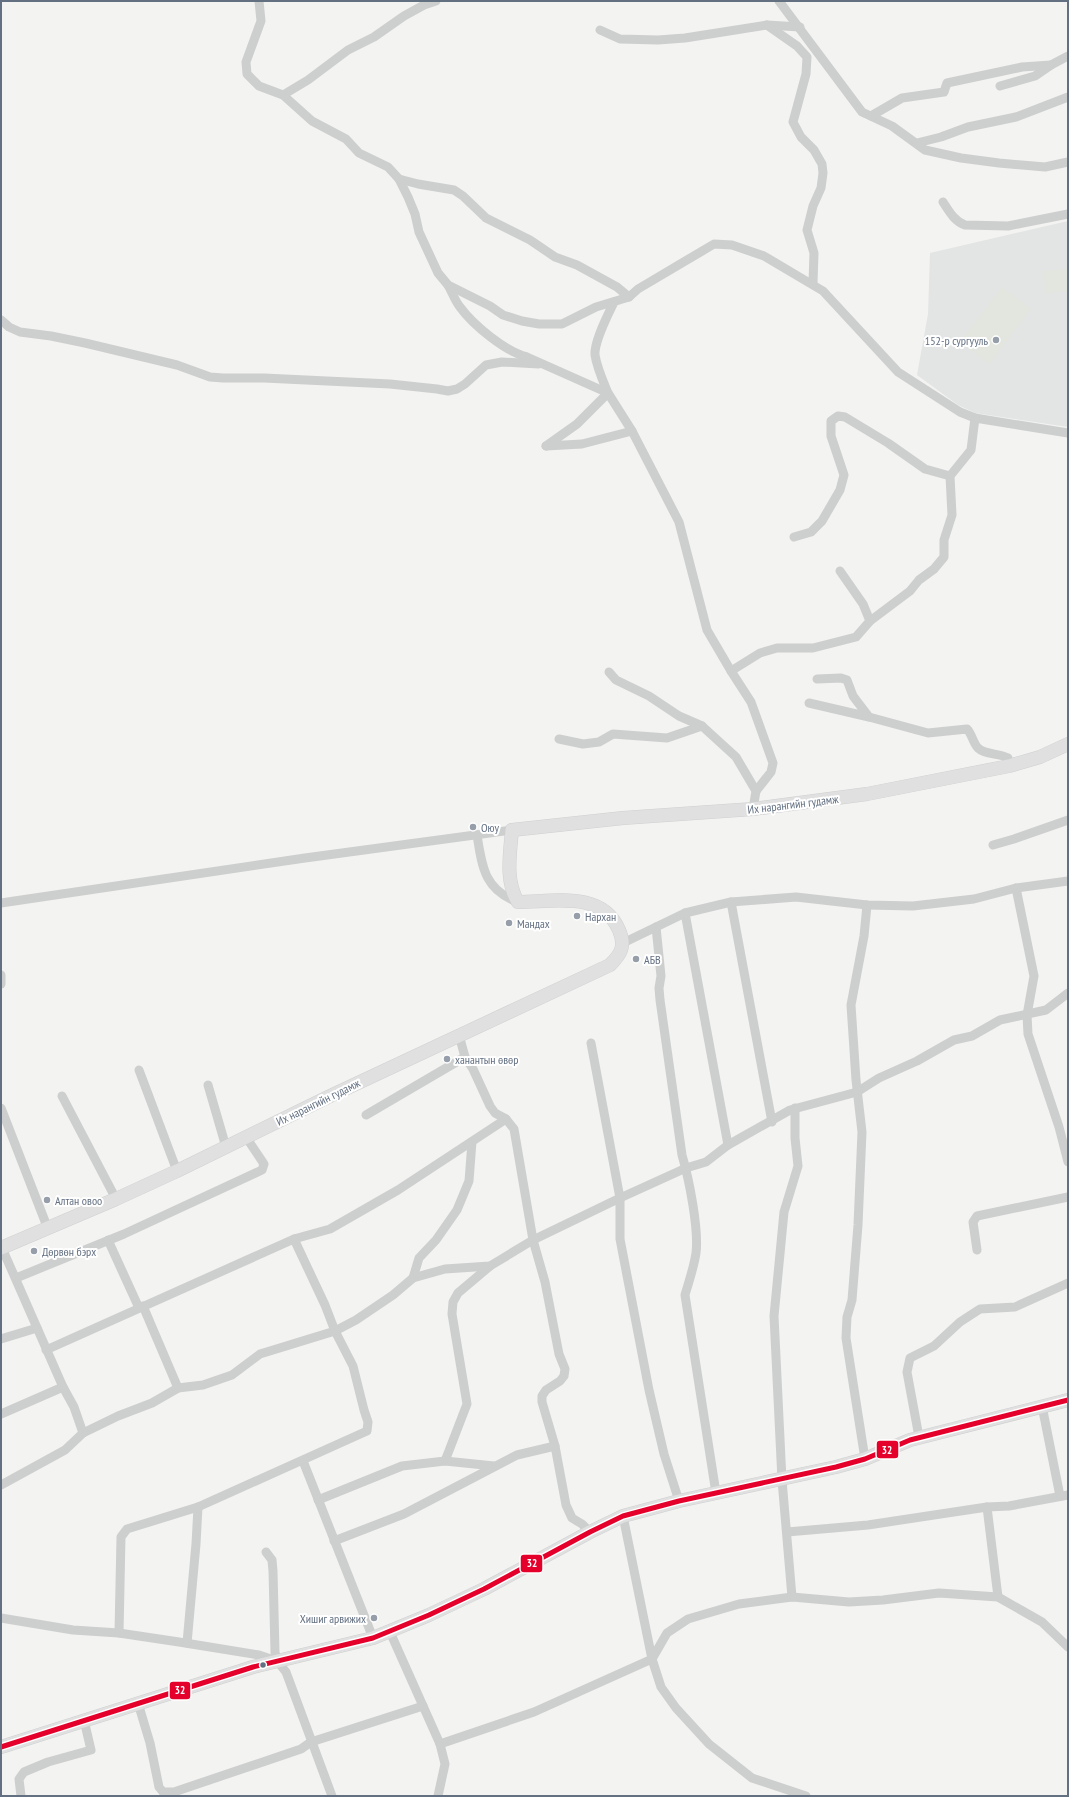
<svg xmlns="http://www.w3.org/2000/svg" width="1069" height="1797" font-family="'PT Sans Narrow',sans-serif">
<rect width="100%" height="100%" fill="#f3f3f1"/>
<polygon fill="#e3e5e4" points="1068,221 1068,427 975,413 958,405 917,375 928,314 930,253"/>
<g fill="#e2e6df">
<polygon points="1068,269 1068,291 1045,293 1044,271"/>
<polygon points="1002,287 1031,309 989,364 960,342"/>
</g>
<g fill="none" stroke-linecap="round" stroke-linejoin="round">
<g stroke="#cfd0d0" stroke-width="14">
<g id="secondary">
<path d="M 1,1248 L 116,1199 L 177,1171 L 328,1097 L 610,965 C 621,954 626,946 619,930 C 602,890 553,902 518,902 C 505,881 510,854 512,830 L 623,818 L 753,809 L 867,794 L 1009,766 L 1040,757 L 1068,744"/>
<polyline points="1,1747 253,1667 373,1638 429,1615 484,1589 590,1532 623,1516 679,1501 836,1467 865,1459 910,1440 1068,1400"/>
</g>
</g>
<g stroke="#cdcece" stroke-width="9">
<polyline points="259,1 261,21 246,62 247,74 259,86 283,95 312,121 346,139 359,153 388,167 399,179 408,197 415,214 419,232 438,273 448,285 490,306 503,315 522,321 539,324 562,324 596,307 629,297 638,289 714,244 732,245 764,256 823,291 898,372 960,412 975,418 1068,433"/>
<polyline points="779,1 862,112 892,126 925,150 961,158 999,163 1045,167 1068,162"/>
<polyline points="767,25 797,46 807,57 806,74 793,122 801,137 814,150 822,164 823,173 821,188 813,206 807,230 814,253 813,283"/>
<polyline points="600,30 620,39 658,40 685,38 767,25 800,27"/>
<polyline points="1000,86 1035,76 1051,65 1068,56"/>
<polyline points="283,95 308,80 348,50 374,37 404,16 424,5 436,1"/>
<polyline points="871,116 902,98 944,92 947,83 1022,67 1051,65"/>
<polyline points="917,143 941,137 968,127 1016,117 1068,97"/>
<polyline points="399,179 418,184 454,190 463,196 486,218 530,240 555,257 577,265 617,287 629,297"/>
<path d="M 943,202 C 949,211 954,221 965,225 L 1008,226 L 1068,214"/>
<path d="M 448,285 C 452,292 455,301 460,307 C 473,325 506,352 527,357 L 608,393 L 632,431 L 679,522 L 707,630 L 731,671 L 751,702 L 773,763 L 771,772 L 756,791"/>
<polyline points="1,320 9,327 20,332 51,336 85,343 177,365 210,377 223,378 264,378 390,384 437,389 448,391 457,389 465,384 486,365 502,362 539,364"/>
<path d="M 546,446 L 577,424 L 608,393 C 603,381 597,368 595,355 C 594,341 608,315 614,302"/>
<polyline points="546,446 582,444 632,431"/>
<polyline points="794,537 811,532 822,521 840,490 844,475 831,436 831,421 838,416 845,417 888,443 925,469 950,476"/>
<polyline points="840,571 863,604 870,621 910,591 919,580 934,569 944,557 944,540 952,515 950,476 971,450 975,418"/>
<polyline points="731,671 760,653 777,648 813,648 856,637 870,621"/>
<polyline points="609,672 616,680 649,696 679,716 702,726"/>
<polyline points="809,703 869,717 853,696 847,680 841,678 817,679"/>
<path d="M 869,717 L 928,733 L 967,729 C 972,734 973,743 978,748 C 985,755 999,753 1008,758 L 1009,766"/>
<polyline points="559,739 583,744 599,742 613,734 667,738 702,726 736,757 756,791 753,809"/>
<path d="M 477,835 C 482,866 484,890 518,902"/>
<polyline points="993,845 1014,839 1068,820"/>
<polyline points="1016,888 1034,976 1027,1015 1028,1034 1059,1127 1068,1162"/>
<polyline points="731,902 772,1122"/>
<polyline points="1,903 305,858 512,830"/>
<polyline points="685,913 728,1145"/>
<path d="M 656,927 L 661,976 L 659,988 L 660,1000 L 682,1155 C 689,1179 699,1229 696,1253 C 694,1267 689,1281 685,1295 L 716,1493"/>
<polyline points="623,943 685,913 731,902 796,897 867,905 913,906 974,899 1016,888 1068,881"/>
<polyline points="1,975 1,984"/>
<polyline points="459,1035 465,1057 473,1069 490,1106 495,1113 506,1119 514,1129 533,1240 545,1282 559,1354 565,1369 564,1376 560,1381 546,1390 542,1396 542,1402 555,1446 566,1505 572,1518 582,1524 590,1532"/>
<polyline points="591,1043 620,1198 620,1239 649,1390 664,1454 679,1501"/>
<polyline points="139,1070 177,1171"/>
<polyline points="208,1085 226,1147"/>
<polyline points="62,1096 116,1199"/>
<polyline points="1,1108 48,1229"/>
<polyline points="366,1115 465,1057"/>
<polyline points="108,1240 139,1308"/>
<polyline points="977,1250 973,1222 977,1216 1068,1197"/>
<polyline points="16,1278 124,1234 262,1170 264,1164 246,1137"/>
<polyline points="413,1278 419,1258 436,1240 457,1210 469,1181 472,1142"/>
<polyline points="143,1306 178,1388"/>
<polyline points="1,1339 37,1328"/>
<polyline points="46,1350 294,1239 330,1229 398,1190 506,1119"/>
<polyline points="1042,1406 1060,1496"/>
<polyline points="1,1414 63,1387"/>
<polyline points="83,1433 118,1416 152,1403 178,1388 203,1385 232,1375 260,1354 335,1331 356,1320 393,1295 413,1278 445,1269 490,1266 533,1240 620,1198 686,1168 706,1162 728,1145 790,1110 857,1092 879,1078 917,1061 954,1040 972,1036 1000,1020 1046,1010 1068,993"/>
<polyline points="919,1437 907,1372 910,1358 934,1346 960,1322 980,1309 1015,1307 1068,1283"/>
<polyline points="865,1459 846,1338 847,1317 852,1300 858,1225 862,1132 856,1080 851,1005 864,936 867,905"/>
<polyline points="303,1461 373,1638"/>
<polyline points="445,1461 467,1404 452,1314 453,1302 458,1293 490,1266"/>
<polyline points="1,1485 65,1450 83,1433 74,1407 63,1387 2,1248"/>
<polyline points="318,1500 402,1466 445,1461 494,1466"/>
<polyline points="987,1507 998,1597"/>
<polyline points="623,1516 652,1659 661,1687 676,1708 709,1744 752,1778 806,1796"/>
<polyline points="787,1532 868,1525 987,1507 1009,1506 1068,1495"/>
<polyline points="334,1541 404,1514 517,1455 555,1446"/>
<polyline points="266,1552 272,1560 273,1571 275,1652 277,1661"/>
<polyline points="792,1597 782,1480 774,1316 784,1212 798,1166 795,1138 795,1108"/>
<polyline points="1,1618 73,1630 119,1633 179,1642 259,1655 277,1661 286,1672 332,1796"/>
<polyline points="390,1632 440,1744 445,1764 438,1796"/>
<polyline points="119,1633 121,1537 127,1529 198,1507 367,1431 368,1422 364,1410 353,1366 335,1331 325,1305 294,1239"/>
<polyline points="187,1643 196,1544 198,1507"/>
<polyline points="138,1703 150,1743 159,1787 163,1792 174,1792 301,1749 311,1742 423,1706"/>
<polyline points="440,1744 534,1712 652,1659 667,1633 688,1619 739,1604 792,1597 849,1602 883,1600 939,1593 998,1597 1042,1622 1068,1647"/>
<polyline points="21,1796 19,1779 24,1772 48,1762 91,1750 84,1720"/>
</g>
<use href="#secondary" stroke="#e0e0e1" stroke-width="13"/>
<g stroke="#fff" stroke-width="8">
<polyline id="bus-1" points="1,1747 253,1667 373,1638 429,1615 484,1589 590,1532 623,1516 679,1501 836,1467 865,1459 910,1440 1068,1400"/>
</g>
<use href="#bus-1" stroke="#e4002b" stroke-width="5"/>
</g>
<g fill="#959ea9" stroke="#fff" stroke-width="1.5">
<circle cx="996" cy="340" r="4"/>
<circle cx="473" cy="827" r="4"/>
<circle cx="577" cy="916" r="4"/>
<circle cx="509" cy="923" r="4"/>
<circle cx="636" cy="959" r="4"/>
<circle cx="447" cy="1059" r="4"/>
<circle cx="47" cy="1200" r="4"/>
<circle cx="34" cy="1251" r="4"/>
<circle cx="374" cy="1618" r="4"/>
</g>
<circle fill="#637082" stroke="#fff" stroke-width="1.5" cx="263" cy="1665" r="3.5"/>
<g text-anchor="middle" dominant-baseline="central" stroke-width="4" stroke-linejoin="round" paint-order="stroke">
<g font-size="12" fill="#637082" stroke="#fff" text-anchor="start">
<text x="988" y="340" text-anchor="end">152-р сургууль</text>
<text x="481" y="827">Оюу</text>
<text x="585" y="916">Нархан</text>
<text x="517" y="923">Мандах</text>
<text x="644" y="959">АБВ</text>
<text x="455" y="1059">ханантын өвөр</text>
<text x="55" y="1200">Алтан овоо</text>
<text x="42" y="1251">Дөрвөн бэрх</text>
<text x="366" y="1618" text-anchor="end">Хишиг арвижих</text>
</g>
<g font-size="12" fill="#637082" stroke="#fff">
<text transform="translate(793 804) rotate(-7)">Их нарангийн гудамж</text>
<text transform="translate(318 1102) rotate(-26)">Их нарангийн гудамж</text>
</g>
</g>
<g stroke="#fff" stroke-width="1.5">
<rect x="876" y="1440" width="23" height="19" rx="4" fill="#e4002b"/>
<rect x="520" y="1554" width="23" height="19" rx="4" fill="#e4002b"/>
<rect x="169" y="1681" width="22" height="19" rx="4" fill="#e4002b"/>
</g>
<g font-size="11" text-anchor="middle" font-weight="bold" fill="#fff">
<text x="887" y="1454">32</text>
<text x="532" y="1567">32</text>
<text x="180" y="1694">32</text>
</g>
<rect width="1069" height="1797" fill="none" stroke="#637082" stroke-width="4"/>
</svg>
